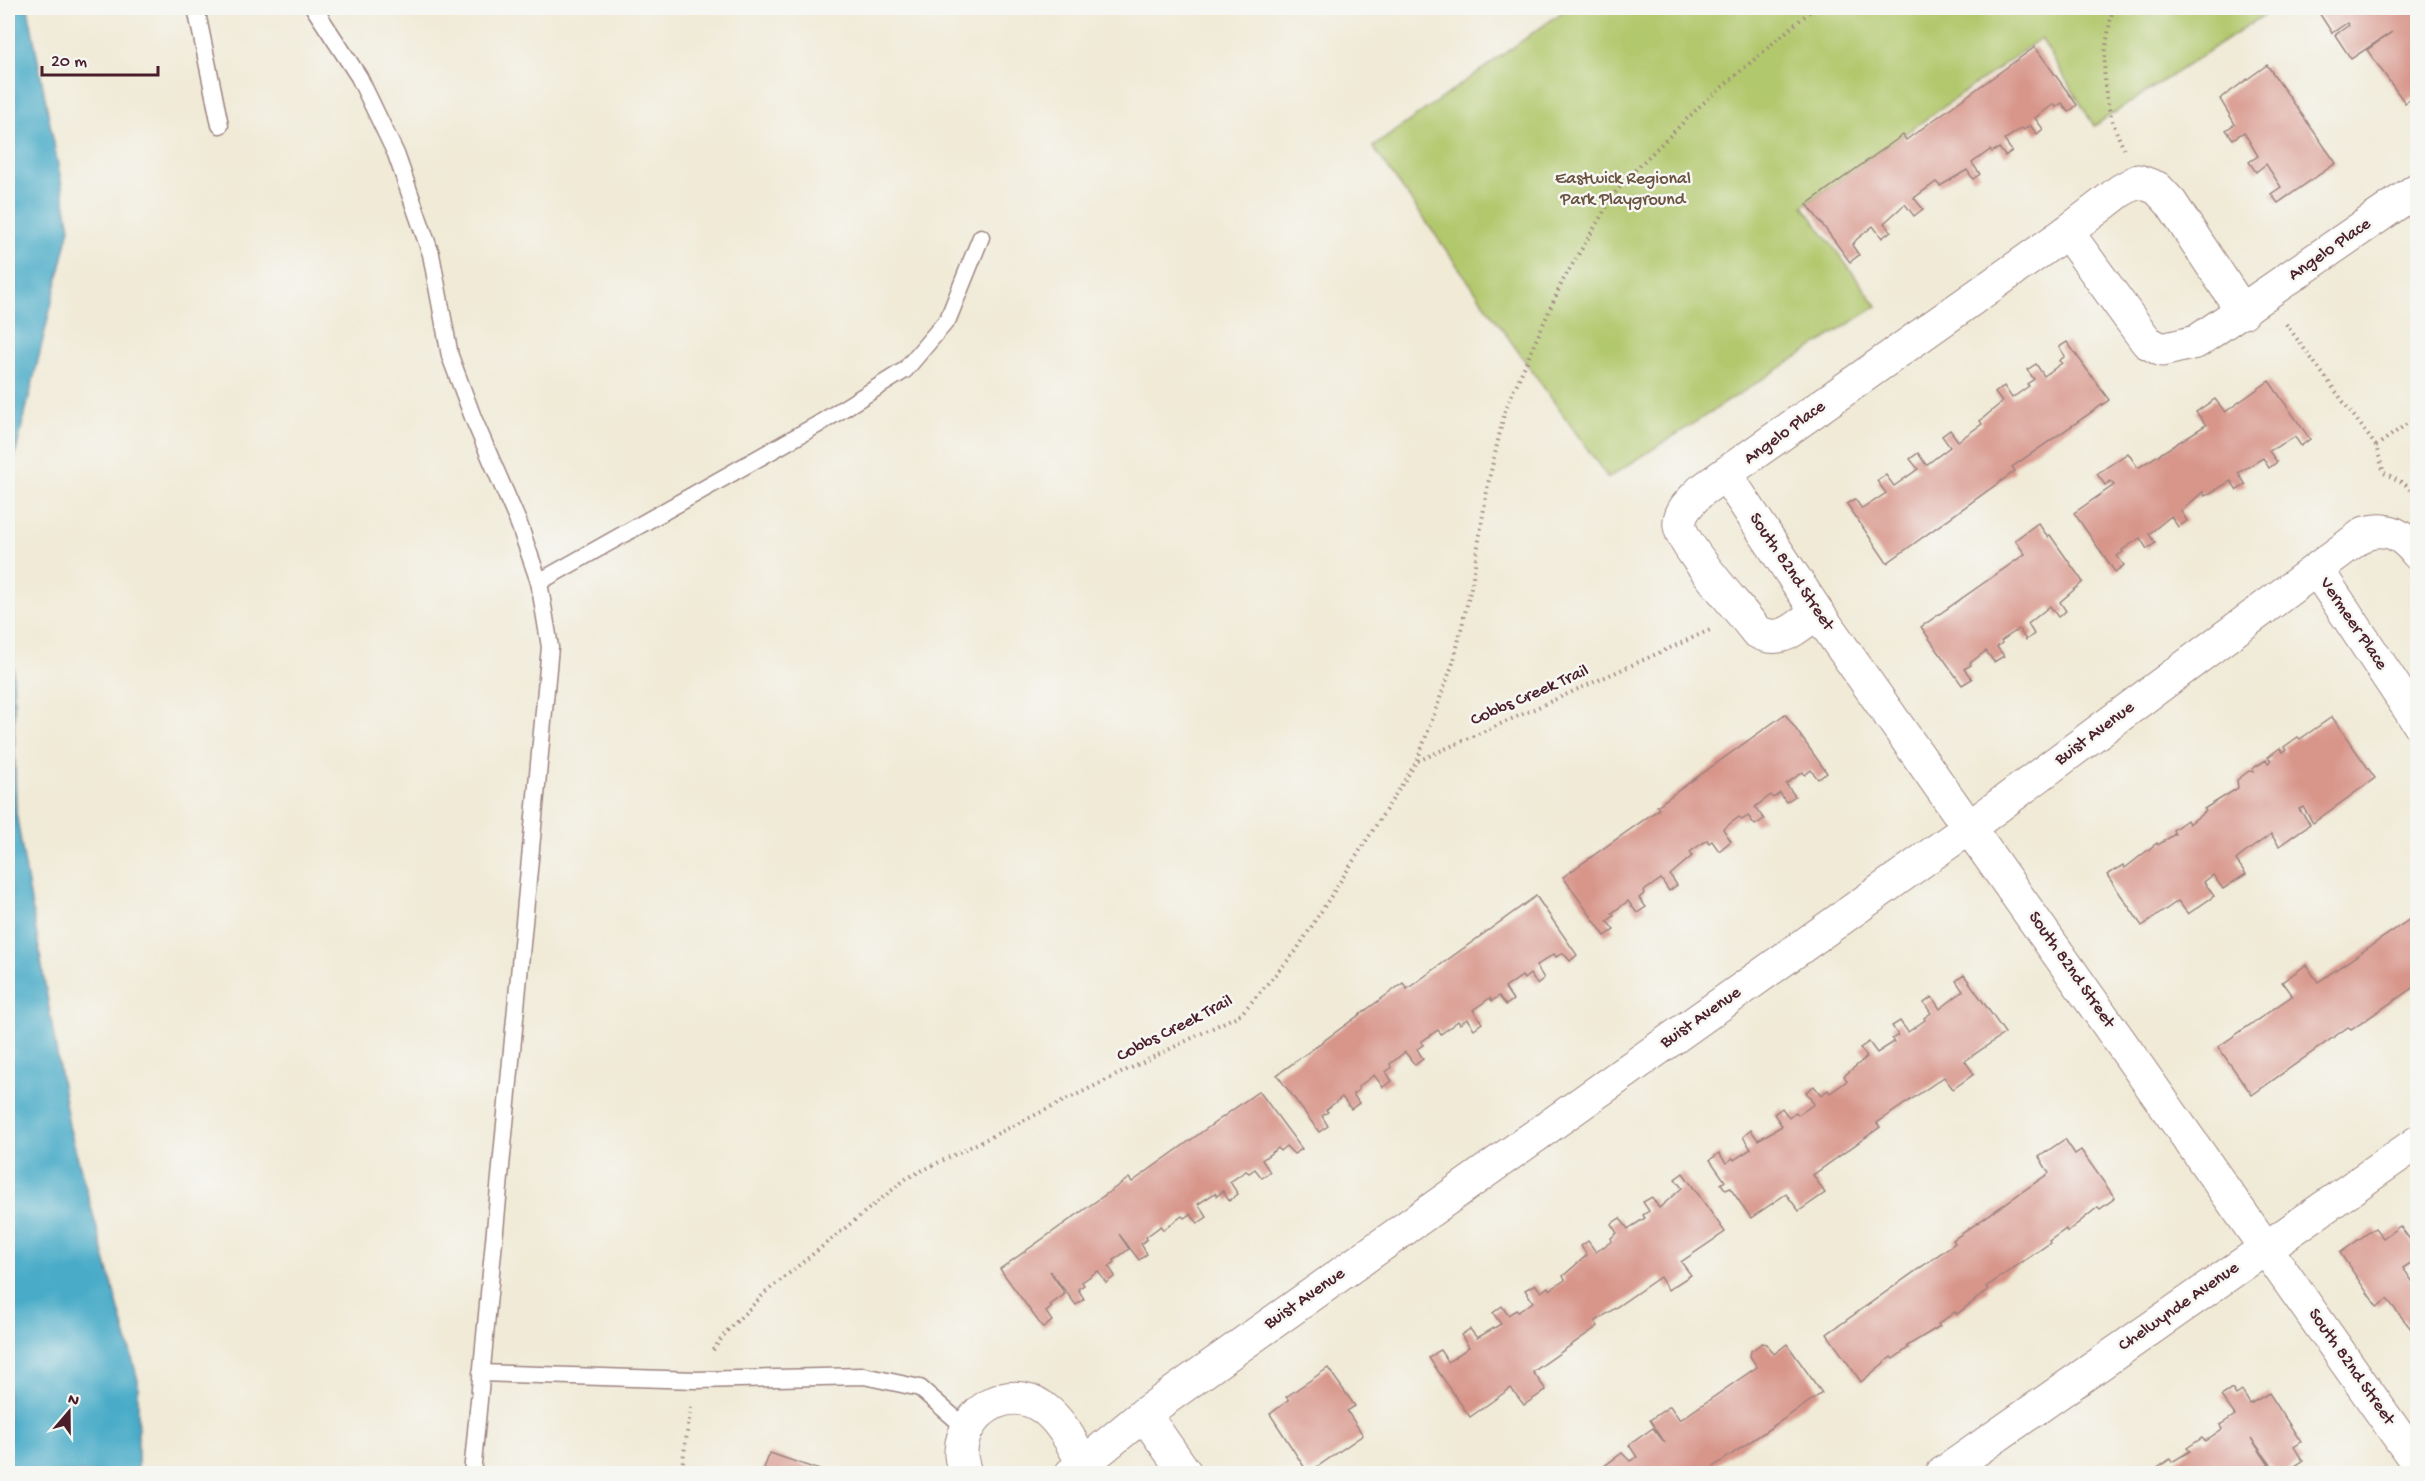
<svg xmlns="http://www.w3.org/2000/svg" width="2425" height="1481" font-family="'Gochi Hand',sans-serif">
<rect width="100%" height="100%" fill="#f6f6f2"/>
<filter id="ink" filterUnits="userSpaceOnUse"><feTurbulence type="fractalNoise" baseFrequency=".0167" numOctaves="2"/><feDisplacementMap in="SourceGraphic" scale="12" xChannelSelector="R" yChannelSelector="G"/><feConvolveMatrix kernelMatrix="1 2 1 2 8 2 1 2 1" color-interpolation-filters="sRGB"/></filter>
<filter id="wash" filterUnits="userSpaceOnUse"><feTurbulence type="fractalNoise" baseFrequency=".008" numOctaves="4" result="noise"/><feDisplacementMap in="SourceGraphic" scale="24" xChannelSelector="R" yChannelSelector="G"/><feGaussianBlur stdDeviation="1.35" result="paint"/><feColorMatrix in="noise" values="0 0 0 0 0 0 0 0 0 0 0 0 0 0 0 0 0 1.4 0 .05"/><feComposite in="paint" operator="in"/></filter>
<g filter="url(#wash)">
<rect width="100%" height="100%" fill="#f0ead6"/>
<polygon fill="#b2c86d" stroke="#7e744c" stroke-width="1.5" points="1568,8 2275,8 2094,126 2041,38 1803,206 1877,306 1608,478 1373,147"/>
<polygon fill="#49abc8" stroke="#4a657a" stroke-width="1.5" points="8,8 28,8 70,228 9,480 16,813 69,1126 138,1380 138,1473 8,1473"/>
<g id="blocks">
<g fill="#d8958a">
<polygon points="2316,8 2418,8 2418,94 2405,103 2367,50 2392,32 2351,59 2335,35 2349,25 2347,23 2332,33"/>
<polygon points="2035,47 2077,105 2069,112 2062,103 2056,107 2054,104 2035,118 2043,129 2037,134 2030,125 2024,130 2022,128 2004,140 2012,151 2005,156 1999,148 1992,152 1990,150 1972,163 1980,174 1973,179 1967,170 1940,186 1936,182 1914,198 1923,209 1914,216 1905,204 1884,223 1891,231 1882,238 1873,226 1857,239 1852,245 1859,255 1850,262 1807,204 1903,135 1906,140"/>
<polygon points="2267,65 2336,163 2278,203 2271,194 2281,187 2266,164 2256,172 2249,162 2258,156 2244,132 2233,139 2226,130 2235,124 2220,99"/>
<polygon points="2067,342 2109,400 2012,467 2015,471 1887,563 1847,504 1855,499 1862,509 1886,493 1877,481 1886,475 1894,486 1918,469 1910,459 1918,453 1926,465 1950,447 1942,436 1950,430 1958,441 1982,424 1980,421 2002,402 1995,393 2004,386 2012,398 2029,386 2027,384 2034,379 2027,370 2036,364 2044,376 2062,363 2059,361 2065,356 2059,347"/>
<polygon points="2269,381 2310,439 2301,446 2295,437 2269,451 2277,462 2269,468 2263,458 2238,473 2246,485 2237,490 2231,481 2205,496 2203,492 2181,511 2187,521 2178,527 2171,516 2149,534 2155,543 2147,549 2140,538 2122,550 2123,552 2117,556 2124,565 2115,572 2074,513 2114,485 2111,481 2105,485 2097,474 2128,453 2138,468 2206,425 2196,412 2215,399 2225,412"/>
<polygon points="2038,523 2048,537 2050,535 2083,582 2060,602 2066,611 2058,617 2050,606 2028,624 2034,634 2026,640 2019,629 2001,641 2002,643 1997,647 2004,656 1994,662 1986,651 1970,663 1971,665 1964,669 1972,679 1962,685 1921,627 2025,554 2015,540"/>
<polygon points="1785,714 1827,773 1818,779 1811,770 1805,775 1803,772 1786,784 1795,796 1786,802 1780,793 1773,798 1771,795 1755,807 1764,819 1755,825 1748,816 1742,820 1739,817 1723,829 1731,841 1719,851 1712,841 1709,843 1707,840 1690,852 1692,856 1670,875 1677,885 1669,891 1661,879 1644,891 1645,893 1639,898 1646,907 1637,913 1628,901 1612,913 1614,916 1607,921 1614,930 1605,936 1563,877 1659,809 1657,806"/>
<polygon points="2332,717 2375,778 2313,823 2303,807 2299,809 2310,824 2279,846 2271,834 2238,858 2236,860 2246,874 2223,889 2213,875 2204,882 2214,896 2188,914 2178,901 2142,926 2107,875 2123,865 2125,868 2157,843 2158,845 2175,834 2173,830 2187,820 2189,824 2206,811 2204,809 2238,788 2237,780 2249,771 2254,772 2252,769 2266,760 2268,763 2271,760 2268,757 2280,748 2283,752 2286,750 2284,747 2298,737 2300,739"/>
<polygon points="1536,896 1577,955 1570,961 1563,953 1556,957 1554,954 1536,966 1544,978 1537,984 1530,974 1524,979 1522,976 1505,988 1513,1000 1506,1005 1499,996 1492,1001 1490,998 1473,1010 1482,1023 1474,1029 1467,1019 1460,1024 1458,1021 1441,1034 1438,1030 1421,1042 1423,1045 1417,1049 1423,1059 1415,1065 1405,1052 1390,1064 1391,1068 1386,1072 1392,1081 1383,1087 1374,1075 1358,1087 1359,1090 1353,1094 1359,1103 1351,1109 1342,1097 1326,1110 1328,1112 1322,1116 1328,1126 1319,1132 1277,1075 1403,983 1407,989"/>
<polygon points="2416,915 2418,984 2351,1030 2348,1027 2252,1095 2218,1047 2292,996 2282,982 2306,965 2318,982"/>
<polygon points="1964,975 2005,1033 1965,1061 1974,1074 1953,1089 1944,1077 1877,1123 1880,1127 1813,1175 1825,1193 1799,1211 1786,1194 1751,1218 1730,1188 1726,1190 1721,1184 1725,1181 1710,1160 1719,1153 1726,1163 1733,1158 1734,1160 1751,1149 1743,1137 1751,1130 1758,1140 1782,1126 1774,1114 1782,1108 1789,1118 1796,1112 1798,1115 1814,1104 1806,1092 1814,1086 1821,1095 1828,1090 1830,1093 1847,1081 1844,1076 1867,1057 1860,1048 1869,1042 1877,1053 1894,1042 1892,1039 1898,1035 1892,1026 1900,1021 1908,1032 1925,1020 1924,1018 1931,1013 1924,1003 1932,997 1940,1009 1963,991 1956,981"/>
<polygon points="1259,1091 1302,1149 1294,1154 1286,1146 1280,1151 1278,1148 1262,1160 1270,1172 1262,1178 1255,1169 1249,1173 1246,1171 1230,1182 1238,1194 1229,1201 1223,1191 1217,1196 1215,1193 1198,1204 1207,1217 1198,1223 1190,1214 1184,1218 1182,1216 1163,1230 1161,1226 1146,1237 1147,1239 1141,1244 1147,1254 1139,1260 1119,1234 1129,1249 1114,1260 1115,1262 1109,1267 1115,1276 1106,1283 1098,1271 1082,1282 1084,1285 1078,1289 1084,1299 1076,1305 1050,1271 1065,1294 1050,1305 1052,1307 1046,1312 1052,1321 1043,1328 1000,1269 1129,1178 1132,1182"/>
<polygon points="2065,1139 2075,1154 2081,1150 2115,1198 2100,1209 2098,1207 2067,1232 2066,1229 2049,1241 2050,1243 1986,1287 1988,1290 1957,1314 1955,1312 1938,1324 1940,1326 1907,1346 1908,1348 1893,1359 1891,1357 1861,1382 1827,1334 1955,1243 1953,1240 2049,1173 2039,1157"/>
<polygon points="1683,1173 1725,1232 1681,1262 1691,1275 1668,1290 1660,1277 1595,1322 1598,1326 1533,1372 1546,1390 1524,1405 1511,1388 1470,1417 1429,1358 1440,1350 1448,1362 1469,1347 1461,1335 1470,1329 1477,1338 1501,1324 1493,1313 1502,1306 1508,1315 1516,1310 1518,1312 1533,1302 1525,1290 1535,1284 1541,1292 1548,1287 1550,1290 1565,1280 1563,1276 1587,1255 1581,1246 1588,1241 1596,1252 1612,1241 1611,1238 1617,1233 1611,1224 1620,1218 1628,1229 1645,1218 1643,1215 1649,1211 1643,1202 1652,1197 1659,1208 1682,1188 1675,1179"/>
<polygon points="2400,1226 2417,1249 2413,1253 2417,1259 2403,1268 2418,1289 2418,1327 2412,1330 2387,1299 2377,1307 2340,1253 2375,1228 2383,1238"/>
<polygon points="1762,1343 1767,1344 1774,1354 1787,1344 1822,1393 1704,1473 1601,1473 1599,1470 1622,1453 1630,1461 1637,1457 1629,1445 1653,1428 1665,1443 1650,1420 1670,1406 1680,1420 1757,1367 1750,1356 1751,1351"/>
<polygon points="1328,1368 1355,1406 1347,1411 1363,1435 1308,1473 1270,1414 1289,1400 1286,1397"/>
<polygon points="2232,1389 2236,1395 2242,1391 2250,1404 2269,1393 2301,1442 2294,1447 2303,1461 2284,1473 2277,1473 2251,1438 2269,1465 2261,1470 2264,1473 2144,1473 2150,1469 2152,1472 2170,1459 2172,1462 2190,1451 2187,1448 2202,1438 2205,1441 2222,1429 2220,1425 2235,1415 2221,1396"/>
<polygon points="770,1453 828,1473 762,1473"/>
</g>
</g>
</g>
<g filter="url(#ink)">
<use href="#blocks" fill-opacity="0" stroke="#9d8480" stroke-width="1.5"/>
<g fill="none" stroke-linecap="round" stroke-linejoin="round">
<g stroke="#9d8480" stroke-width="19">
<g id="service">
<polyline points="196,8 220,125"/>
<polyline points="314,8 359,77 396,154 431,254 450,356 474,420 519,524 539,582"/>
<polyline points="481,1373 696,1380 864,1376 920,1388 966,1428"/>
<polyline points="472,1474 550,647 539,582 817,425 905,370 948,319 981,237"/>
</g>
</g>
<g stroke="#9d8480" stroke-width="35">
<g id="minor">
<polyline points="2067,232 2147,342 2162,350 2196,342 2418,189"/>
<polyline points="1726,475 1817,612 2418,1464"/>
<polyline points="2317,570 2418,722"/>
<path d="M 1817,612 C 1797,627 1781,646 1756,631 C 1740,609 1683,548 1680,526 C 1678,512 1692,500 1701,491 L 2067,232 L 2120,191 L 2138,181 L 2157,188 L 2171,203 L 2243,312"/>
<polyline points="1144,1414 1186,1474"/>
<path d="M 965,1474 C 964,1467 960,1458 961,1451 C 963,1412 1008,1383 1042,1407 C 1061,1420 1072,1443 1083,1463"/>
<path d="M 1071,1474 L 1144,1414 L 1970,827 L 2365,533 C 2388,526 2403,535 2418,554"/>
<polyline points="1942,1474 2418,1142"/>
</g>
</g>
<g stroke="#9d8480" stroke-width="4" stroke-dasharray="1.5 4.5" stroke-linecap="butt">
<path d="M 2113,8 C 2101,63 2099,97 2124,149"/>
<polyline points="2286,324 2376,446 2384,473 2405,484 2418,500"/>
<polyline points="2376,446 2418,416"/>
<polyline points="1418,761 1710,630"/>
<polyline points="713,1350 727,1331 766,1292 907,1178 1241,1014 1296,951 1417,761 1454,660 1472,583 1488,484 1505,410 1562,282 1615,193 1637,168 1701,105 1814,8"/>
<polyline points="681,1474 691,1406"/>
</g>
<use href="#service" stroke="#fff" stroke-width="16"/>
<use href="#minor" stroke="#fff" stroke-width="33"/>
</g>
</g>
<g text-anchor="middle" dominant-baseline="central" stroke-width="5" stroke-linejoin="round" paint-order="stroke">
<g font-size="18" fill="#69523f" stroke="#f6f6f2">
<text x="1623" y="179">Eastwick Regional<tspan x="1623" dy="21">Park Playground</tspan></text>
</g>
<g font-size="18" fill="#4a1f2b" stroke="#f6f6f2">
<text transform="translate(2330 250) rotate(-35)">Angelo Place</text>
<text transform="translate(1785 433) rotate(-36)">Angelo Place</text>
<text transform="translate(1791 572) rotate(56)">South 82nd Street</text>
<text transform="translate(2353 624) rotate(56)">Vermeer Place</text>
<text transform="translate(1530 696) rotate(-24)">Cobbs Creek Trail</text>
<text transform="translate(2095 734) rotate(-37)">Buist Avenue</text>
<text transform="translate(2071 970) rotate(55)">South 82nd Street</text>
<text transform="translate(1701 1018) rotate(-35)">Buist Avenue</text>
<text transform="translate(1175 1029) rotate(-27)">Cobbs Creek Trail</text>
<text transform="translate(1305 1299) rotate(-35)">Buist Avenue</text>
<text transform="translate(2179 1307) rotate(-35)">Chelwynde Avenue</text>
<text transform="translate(2351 1367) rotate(55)">South 82nd Street</text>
</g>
</g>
<rect width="2425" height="1481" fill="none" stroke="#f6f6f2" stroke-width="30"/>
<g transform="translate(69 1412) rotate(20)" stroke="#f6f6f2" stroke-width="4.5" paint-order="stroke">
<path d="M0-4.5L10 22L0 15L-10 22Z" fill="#4a1f2b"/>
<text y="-9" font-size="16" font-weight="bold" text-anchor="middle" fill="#4a1f2b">N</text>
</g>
<path d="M42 66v9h116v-9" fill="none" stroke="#4a1f2b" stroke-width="3"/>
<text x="51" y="66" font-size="18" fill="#4a1f2b" stroke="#f6f6f2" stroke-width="4.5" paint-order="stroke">20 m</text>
</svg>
